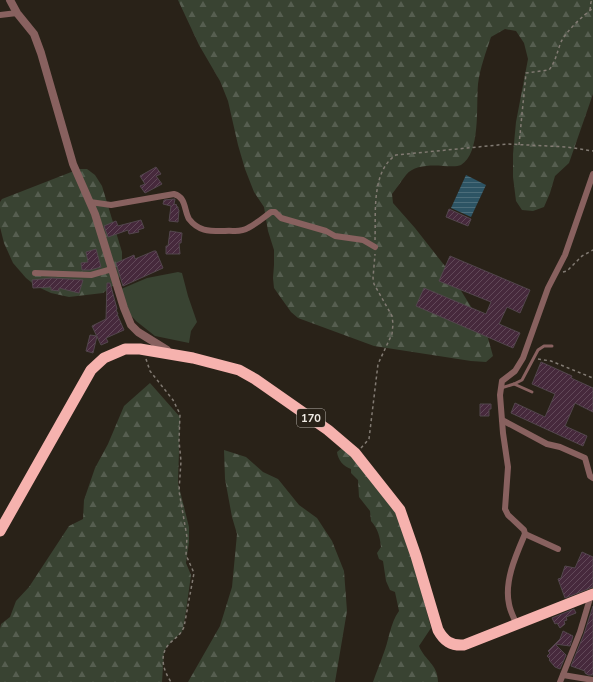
<svg xmlns="http://www.w3.org/2000/svg" width="593" height="682" font-family="'Nunito Sans',sans-serif">
<defs>
<pattern id="forest-firs" width="22" height="20" patternUnits="userSpaceOnUse"><rect width="22" height="20" fill="#394332"/><path d="M5 1l3.5 6h-7zM16 11l3.5 6h-7z" fill="#565e50"/></pattern>
<pattern id="water-rules" width="6" height="5" patternUnits="userSpaceOnUse"><rect width="6" height="5" fill="#2d5464"/><path d="M0 2.5h6" fill="none" stroke="#4c6d7a"/></pattern>
<pattern id="building-hatch" width="6" height="6" patternUnits="userSpaceOnUse"><rect width="6" height="6" fill="#46293c"/><path d="M-1 1l2-2M0 6l6-6M5 7l2-2" fill="none" stroke="#614858"/></pattern>
</defs>
<rect width="100%" height="100%" fill="#292218"/>
<g fill="url(#forest-firs)">
<path d="M 178,0 L 593,0 L 593,94 L 569,163 L 555,176 L 550,193 L 544,207 L 533,211 L 522,210 L 516,201 L 513,177 L 513,154 L 516,122 L 528,59 L 524,43 L 516,31 L 505,29 L 491,37 C 486,52 480,68 478,84 C 476,106 481,153 461,165 C 457,167 449,166 443,166 C 432,165 414,165 406,175 C 401,181 397,188 392,194 L 393,203 L 415,228 L 448,270 L 460,289 L 486,331 L 493,356 L 486,362 L 471,361 L 374,346 L 298,318 L 291,312 L 274,288 L 273,278 L 274,265 L 274,250 L 268,231 L 264,207 L 254,192 L 245,169 L 238,145 L 228,101 L 220,81 L 199,45 Z"/>
<polygon points="79,169 87,169 95,175 102,186 122,252 122,270 118,282 103,293 69,297 51,293 36,286 26,278 13,263 4,243 0,227 0,202 2,199"/>
<polygon points="150,383 180,417 178,483 189,527 189,542 186,563 191,575 185,618 182,632 171,642 164,651 162,682 0,682 0,629 1,624 10,617 16,601 29,587 69,526 83,519 84,500 95,468 108,444 124,406"/>
<path d="M 342,448 L 345,449 L 394,509 L 410,547 L 431,628 L 419,646 C 425,661 438,664 438,682 L 373,682 C 376,673 380,664 383,655 C 389,641 390,623 399,611 L 395,592 L 390,590 L 386,581 L 383,561 L 379,559 L 377,553 L 381,547 C 380,537 378,529 371,521 L 370,511 L 359,497 L 358,480 L 351,473 L 351,469 C 343,466 338,460 337,452 Z"/>
<polygon points="224,450 246,457 263,472 278,479 299,505 317,518 332,541 344,571 347,611 335,682 188,682 220,626 232,587 237,534 232,517 225,479"/>
</g>
<polygon fill="#394332" points="178,272 182,273 188,296 197,322 191,331 189,343 155,336 136,321 127,311 121,289 147,278"/>
<polygon fill="url(#water-rules)" points="466,175 486,185 471,217 451,208"/>
<g fill="url(#building-hatch)" stroke="#53464d">
<polygon points="156,167 161,174 156,176 162,184 145,193 140,186 145,184 140,176"/>
<polygon points="174,199 175,199 174,204 177,205 176,206 178,207 178,209 179,210 178,222 169,221 171,206 163,204 164,200"/>
<polygon points="449,209 471,219 468,226 446,217"/>
<polygon points="141,220 144,228 138,230 139,232 129,234 128,230 108,237 104,226 116,221 118,226"/>
<polygon points="170,231 182,233 181,243 179,243 180,254 166,254 166,246 168,246"/>
<polygon points="96,249 101,267 90,270 82,270 81,263 88,262 86,252"/>
<polygon points="154,251 156,251 163,268 123,286 116,263 134,255 135,259"/>
<polygon points="450,256 530,290 520,313 507,307 499,324 520,333 513,348 416,306 424,288 486,314 491,302 439,281"/>
<polygon points="52,278 83,280 79,293 59,288 59,291 51,290 51,287 33,288 32,280"/>
<polygon points="107,283 110,283 117,309 116,310 118,314 117,314 124,330 106,338 108,342 101,345 92,326 106,319"/>
<polygon points="90,335 97,336 93,353 86,351"/>
<polygon points="541,362 572,376 571,378 593,388 593,412 575,403 565,426 587,436 583,446 511,413 515,403 545,417 555,394 532,384"/>
<polygon points="480,404 491,404 491,409 489,409 489,416 480,416"/>
<polygon points="582,552 593,557 593,587 565,598 558,579 561,578 565,566 575,568"/>
<polygon points="593,606 593,675 588,675 585,673 585,671 571,666 584,634"/>
<polygon points="574,609 576,613 566,617 567,620 564,621 565,624 560,628 557,623 555,624 552,618"/>
<polygon points="563,631 573,636 570,646 555,644 566,655 560,669 555,667 549,660 550,659 547,656 550,653 548,651 560,639"/>
</g>
<g fill="none" stroke-linecap="round" stroke-linejoin="round">
<g stroke="#827b73" stroke-width="1.5" stroke-dasharray="3 3" stroke-linecap="butt">
<polyline points="590,10 591,2 593,0"/>
<path d="M 519,145 L 526,73 L 549,70 C 556,61 557,52 561,42 C 566,31 584,15 593,8"/>
<path d="M 375,240 C 376,214 371,171 396,155 L 508,144 L 567,147 L 593,151"/>
<polyline points="563,272 567,271 582,256 593,250"/>
<path d="M 146,359 L 150,371 L 173,400 L 180,414 L 179,441 L 181,461 L 179,491 L 187,537 L 186,555 L 194,573 L 184,627 C 179,637 176,637 169,644 C 159,655 163,670 171,682"/>
<polyline points="538,359 551,361 593,378"/>
<polyline points="361,448 369,439 378,364 392,334 393,324 392,316 374,284 373,278 375,254"/>
</g>
<g stroke="#88615f" stroke-width="3">
<polyline points="514,384 532,392"/>
<polyline points="501,388 514,384 522,380 538,350 544,346 552,346"/>
</g>
<g stroke="#88615f" stroke-width="6">
<polyline points="0,15 17,13"/>
<path d="M 90,202 L 111,205 L 174,194 C 186,197 184,210 189,219 C 199,232 210,231 225,231 C 233,230 240,233 248,228 C 256,224 264,217 271,212 L 275,212 L 281,218 L 326,231 L 335,236 L 363,240 L 375,247"/>
<polyline points="35,273 91,275 112,269"/>
<polyline points="502,420 547,444 560,447 585,458 590,476 593,478"/>
<polyline points="525,534 558,549"/>
<path d="M 517,625 C 514,618 510,611 509,604 C 504,581 516,555 525,534 L 524,530 L 508,515 L 505,509 L 508,467 L 503,433 L 500,395 L 502,381 L 515,371 L 523,358 L 548,288 L 565,255 L 593,174"/>
<polyline points="563,675 593,680"/>
<polyline points="560,682 580,632 591,595"/>
</g>
<polyline stroke="#88615f" stroke-width="8" points="10,0 17,13 34,34 41,53 73,164 95,214 124,308 131,325 138,332 167,350 169,354"/>
<path stroke="#f6b2ae" stroke-width="11" d="M 0,531 L 91,370 L 104,358 L 125,349 L 140,349 L 193,358 L 239,370 L 255,379 L 328,430 L 355,453 L 400,510 L 416,556 L 438,630 C 444,641 451,646 464,645 L 593,594"/>
</g>
<g text-anchor="middle" dominant-baseline="central" stroke-width="4" stroke-linejoin="round" paint-order="stroke">
<rect fill="#292218" stroke="#b5afa8" stroke-width="1" x="297" y="409" width="28" height="18" rx="3"/>
<g font-size="11" font-weight="bold" fill="#f1ece5">
<text x="311" y="418">170</text>
</g>
</g>
</svg>
